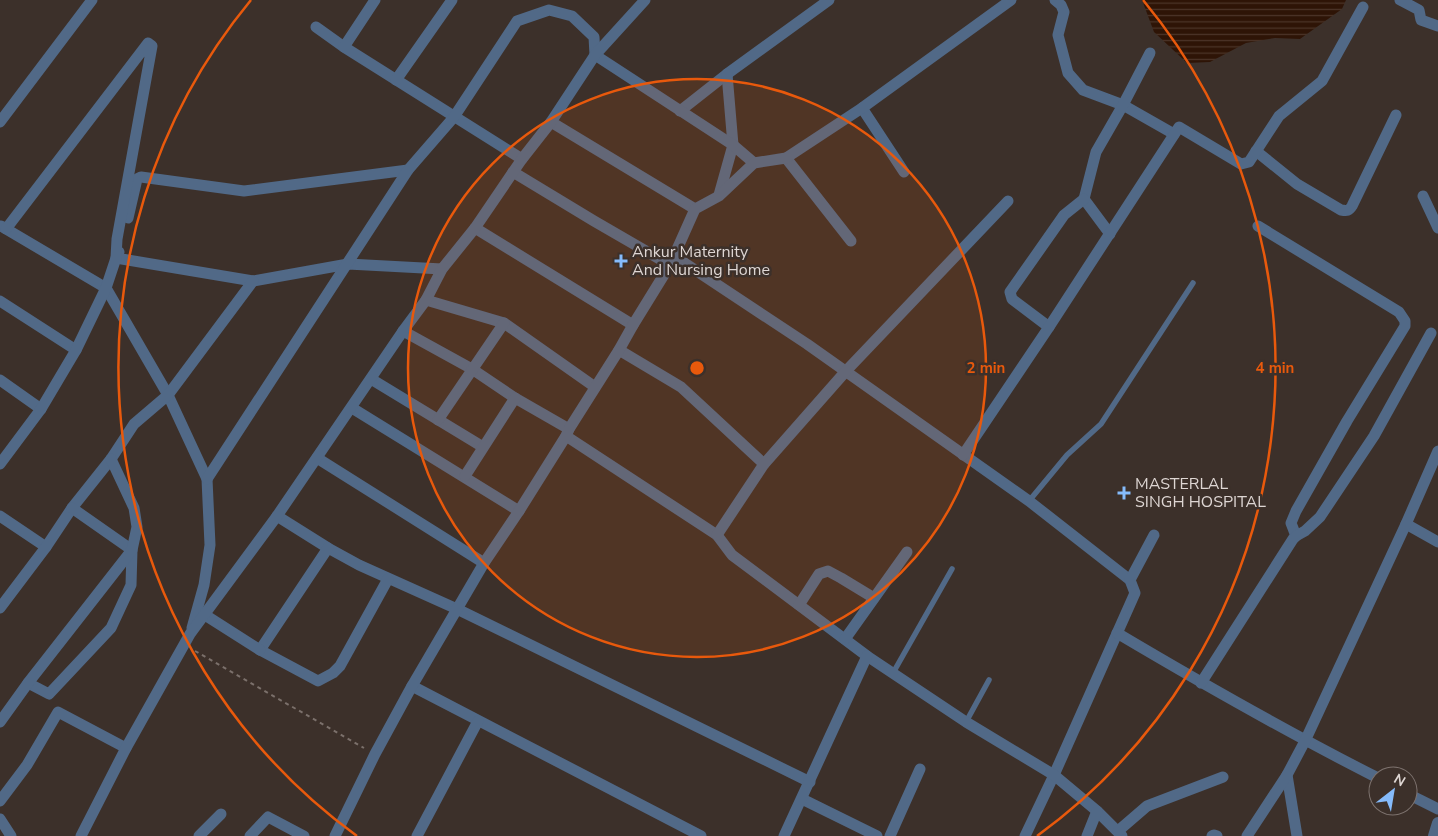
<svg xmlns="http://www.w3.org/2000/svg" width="1438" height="836" font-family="'Nunito Sans',sans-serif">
<defs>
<pattern id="water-rules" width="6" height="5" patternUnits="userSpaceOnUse" patternTransform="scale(1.25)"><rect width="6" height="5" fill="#2e1406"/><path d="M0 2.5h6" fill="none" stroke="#4c3529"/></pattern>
</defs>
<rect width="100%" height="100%" fill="#3c302a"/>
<polygon fill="url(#water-rules)" points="1142,0 1346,0 1342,9 1300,39 1275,38 1246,43 1210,62 1187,63 1154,32"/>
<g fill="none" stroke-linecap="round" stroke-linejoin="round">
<polyline stroke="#7b706b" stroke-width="2" stroke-dasharray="4 4" stroke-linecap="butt" points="195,651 364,748"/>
<g stroke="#516987" stroke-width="5.5">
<polyline points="1029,501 1067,455 1101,424 1193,283"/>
<polyline points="893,673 952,569"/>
<polyline points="966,722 989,680"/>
</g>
<g stroke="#516987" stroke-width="11">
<polyline points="1055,0 1061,5 1064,12 1058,35 1068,73 1083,90 1123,105 1174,134"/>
<polyline points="1400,0 1419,10 1421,20 1438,26"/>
<polyline points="316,27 344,47 522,159"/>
<polyline points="344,47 375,0"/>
<polyline points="396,80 452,0"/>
<polyline points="862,108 904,172"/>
<polyline points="680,111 727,74 829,0"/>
<polyline points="0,122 92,0"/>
<polyline points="551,122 695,209"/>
<path d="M 1256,151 L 1297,184 L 1341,210 C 1347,211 1349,211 1352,206 L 1396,115"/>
<polyline points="786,158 851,241"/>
<polyline points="513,172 594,221 670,265"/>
<polyline points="719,195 733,145 727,74"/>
<polyline points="1423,196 1438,228"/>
<polyline points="128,218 137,179 141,177 244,191 408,170"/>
<polyline points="1,226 106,288 168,395 207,479 210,545 204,585 192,628"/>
<polyline points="1258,226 1399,312 1405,321 1405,326 1347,421 1296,511 1291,523 1296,536"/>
<polyline points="475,228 633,325"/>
<polyline points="1110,234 1084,199 1096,152 1123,105 1150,53"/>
<polyline points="119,252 116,258 253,281 348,264 442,269"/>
<polyline points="674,256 807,344 1029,501 1130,580 1135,593 1054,775 1025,836"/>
<polyline points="426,300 504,323 595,387"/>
<polyline points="0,301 76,350"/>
<polyline points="1049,327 1012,299 1010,292 1064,215 1084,199"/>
<polyline points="403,331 472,369 515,398 569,429"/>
<polyline points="619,350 681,387 764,464"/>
<polyline points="371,379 483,447"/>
<polyline points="0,380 41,409"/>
<polyline points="352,408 519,511"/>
<polyline points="438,420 504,323"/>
<polyline points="566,436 717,535 732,555 867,656 966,722 1054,775 1097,811 1122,836"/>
<polyline points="963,455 1049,327 1179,127 1241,164 1249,162 1279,116 1322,81 1363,7"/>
<polyline points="317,458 484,563"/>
<polyline points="0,464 41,409 76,350 106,288 116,258 117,239 152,46 148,43 6,229"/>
<polyline points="465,476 515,398"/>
<polyline points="207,479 408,170 454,117 517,21 549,10 572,16 594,37 595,55 733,145 754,163"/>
<polyline points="0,516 46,547"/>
<polyline points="277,516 328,548 359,565 457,609 810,782"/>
<polyline points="1406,524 1438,542"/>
<polyline points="717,535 764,464 846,371 1008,201"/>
<polyline points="328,548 260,650 318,681 333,673 340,666 388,579"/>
<polyline points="1130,580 1154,535"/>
<polyline points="799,605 819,574 828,571 841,578 874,598"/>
<polyline points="0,608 46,547 72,508 111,459 134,424 168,395 253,281"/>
<polyline points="205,615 260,650"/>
<path d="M 1117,633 C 1203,684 1289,733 1378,778"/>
<polyline points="845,639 907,552"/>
<polyline points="28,683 49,694 111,628 131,585 132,550 72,508"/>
<polyline points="1201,683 1293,539 1296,536 1305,531 1320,517 1374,436 1431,333"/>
<polyline points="412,686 701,836"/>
<polyline points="0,722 28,683 132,550 137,527 134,508 111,459"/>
<polyline points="1287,775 1297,836"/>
<polyline points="1408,794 1438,809"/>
<polyline points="802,799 877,836"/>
<polyline points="0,801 27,765 58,712 126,748"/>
<polyline points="0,819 11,836"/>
<polyline points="1118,831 1147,806 1223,777"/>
<polyline points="81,836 126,748 190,634 277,516 403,331 426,300 442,269 475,228 522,159 551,122 595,55 645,0"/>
<polyline points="199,836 221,814"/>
<polyline points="250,836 268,817 304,836"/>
<polyline points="335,836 375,754 412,686 484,563 519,511 566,436 569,429 619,350 633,325 670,265 695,209 719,196 754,163 786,158 862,108 1011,0"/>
<polyline points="417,836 478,721"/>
<polyline points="784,836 867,656"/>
<polyline points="890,836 920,769"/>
<polyline points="1087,836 1097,811"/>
<polyline points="1212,836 1214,835 1217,836"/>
<polyline points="1247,836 1287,775 1305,741 1406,524 1438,451"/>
</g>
<polyline stroke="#516987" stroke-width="12" points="1434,836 1438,823"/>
</g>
<circle cx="697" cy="368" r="289" fill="#e8590c" fill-opacity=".12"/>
<g fill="none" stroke="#e8590c" stroke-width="2.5">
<circle cx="697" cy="368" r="289"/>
<path d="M357 836A578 578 0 0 1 251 0M1143 0A578 578 0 0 1 1037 836"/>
</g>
<g fill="#85bbfb" stroke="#3c302a" stroke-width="2">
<path d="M618.5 253.5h5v5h5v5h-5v5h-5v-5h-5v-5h5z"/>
<path d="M1121.5 485.5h5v5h5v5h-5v5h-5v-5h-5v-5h5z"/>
</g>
<g text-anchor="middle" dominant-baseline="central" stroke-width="5" stroke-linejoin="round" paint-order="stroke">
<g font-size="16" fill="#ded6d3" stroke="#3c302a" text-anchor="start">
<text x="632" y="252">Ankur Maternity<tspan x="632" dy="18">And Nursing Home</tspan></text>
<text x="1135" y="484">MASTERLAL<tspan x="1135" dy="18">SINGH HOSPITAL</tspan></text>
</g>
</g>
<circle cx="697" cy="368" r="8" fill="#e8590c" stroke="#3c302a" stroke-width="2.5"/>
<g font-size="15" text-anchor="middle" font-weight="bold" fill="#e8590c" stroke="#3c302a" stroke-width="5" stroke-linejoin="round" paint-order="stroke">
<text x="986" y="373">2 min</text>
<text x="1275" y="373">4 min</text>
</g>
<g transform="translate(1393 791) rotate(31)"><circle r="24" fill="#3c302a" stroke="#7d726e"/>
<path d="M0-4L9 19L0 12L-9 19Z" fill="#85bbfb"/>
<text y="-8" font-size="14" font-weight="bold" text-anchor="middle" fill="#ded6d3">N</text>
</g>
</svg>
